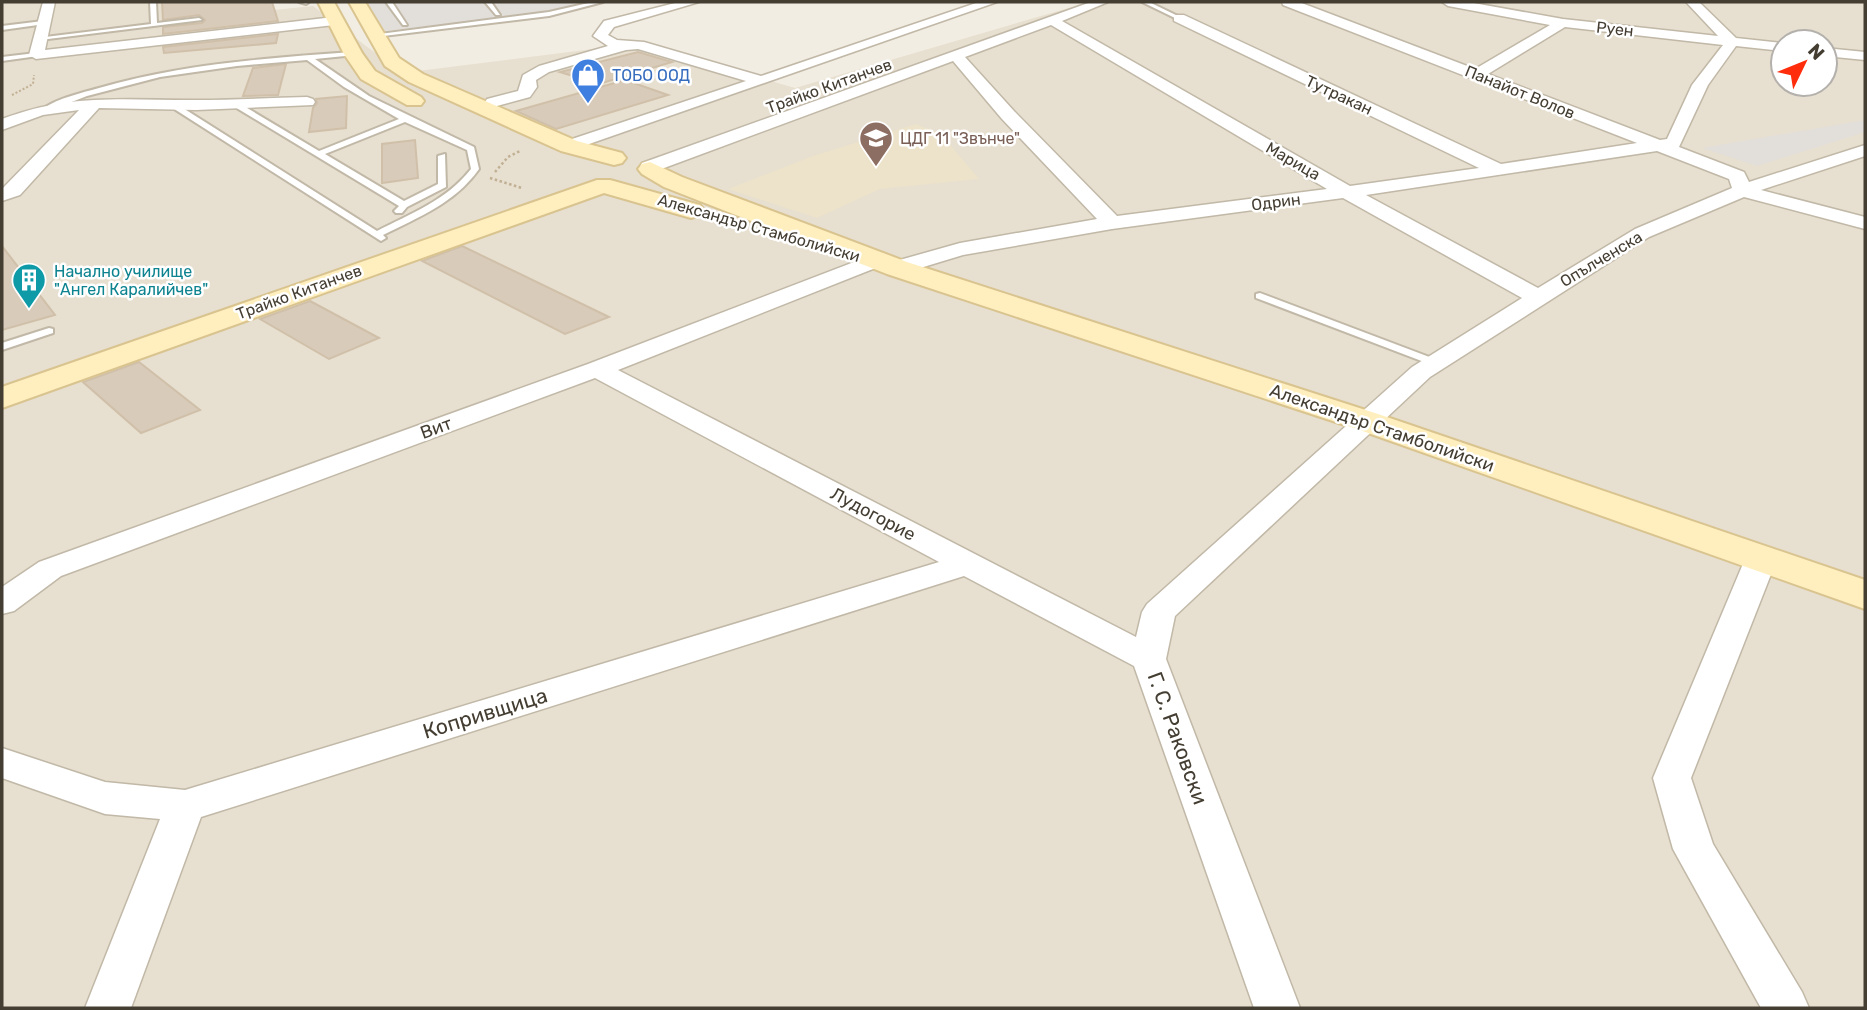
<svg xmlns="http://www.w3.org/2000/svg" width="1867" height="1010" font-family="Rubik,sans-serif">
<rect width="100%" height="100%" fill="#f2ede2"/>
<path fill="#e7dfcf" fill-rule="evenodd" d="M 2,2 L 162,2 L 164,21 L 313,6 L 402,73 L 640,43 L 795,88 L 1089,2 L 1865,2 L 1865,1008 L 2,1008 ZM 1783,42 L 1825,42 L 1825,84 L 1783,84 Z"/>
<polygon fill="#ede3ca" points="916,124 941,134 979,179 880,189 817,218 728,189 813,156"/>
<g fill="#e2dfdb">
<polygon points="366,2 588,2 542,13 385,31"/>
<polygon points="1865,120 1865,132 1757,166 1702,148"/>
</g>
<g fill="#d8cbba" stroke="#d0c0a9" stroke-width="2">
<polygon points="162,2 272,2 278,21 163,34 163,27 202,23 205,20 199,15 163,20"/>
<polygon points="278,34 276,43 164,53 163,47"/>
<polygon points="638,52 672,62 599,84 560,72"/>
<polygon points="286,64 278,95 243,96 253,68"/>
<polygon points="625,80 668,95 556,129 516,111"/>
<polygon points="347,96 346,128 309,132 313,108 317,103 316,99"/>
<polygon points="415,140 418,178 382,183 382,144"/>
<polygon points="2,246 55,315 2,330"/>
<polygon points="462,246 609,317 565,334 422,261"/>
<polygon points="310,301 379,338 329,359 260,319"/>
<polygon points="139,362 200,410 141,433 83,382"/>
</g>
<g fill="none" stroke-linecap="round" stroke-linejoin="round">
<g stroke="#c1b8a7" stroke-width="4">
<g id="lane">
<polygon points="150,2 156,2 157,23 199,18 202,20 40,40 37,38 151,24"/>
<polygon points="299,2 309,2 306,4"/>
<polygon points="386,2 392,2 407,25 403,25"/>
<polygon points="485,2 491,2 500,15 496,15"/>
<polygon points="593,2 603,2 549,16 375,37 372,35 549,12"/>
<polygon points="1142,2 1149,2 1182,18 1177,19"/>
<polygon points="43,21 45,24 2,30 2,26"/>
<path d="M 353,52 L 355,55 L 315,59 L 369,96 L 474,147 L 479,169 C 455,203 419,217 383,235 L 386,238 L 381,241 L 168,105 L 175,103 L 377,231 C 410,214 447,200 471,169 L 467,150 L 405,122 L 325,154 L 404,201 L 438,184 L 438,156 L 445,154 L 446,187 L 407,207 L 402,213 L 396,213 L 394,211 L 399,206 L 230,104 L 237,102 L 319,151 L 399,119 L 344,87 L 307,60 L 237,66 L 160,77 L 87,96 L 51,110 L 44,108 C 59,98 81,93 99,88 C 182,64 268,58 353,52 Z"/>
<polygon points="36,53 38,56 2,61 2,57"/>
<polygon points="1260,293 1440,361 1442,363 1436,367 1432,365 1256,298 1256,294"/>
<polygon points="49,328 53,329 53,333 2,350 2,343"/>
</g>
</g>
<g stroke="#c1b8a7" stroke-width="3">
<g id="street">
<polygon points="43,2 55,2 45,50 334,17 341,21 334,25 36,59 29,55"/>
<polygon points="679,2 699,2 614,27 608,35 617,40 644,42 761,76 979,2 997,2 569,151 560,146 563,142 746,81 638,49 626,50 549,72 536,80 537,87 530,97 493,107 485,102 487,99 518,91 523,75 539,66 608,46 593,36 604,21"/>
<path d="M 1091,2 L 1108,2 L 1062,21 L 1350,186 L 1479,168 L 1174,21 L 1174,15 L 1184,15 L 1501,164 L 1637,143 L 1283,5 L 1282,2 L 1299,2 L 1475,69 L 1550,25 L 1448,6 L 1442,2 L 1468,2 L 1563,19 L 1718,36 L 1686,2 L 1699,2 L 1736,38 L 1783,43 L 1783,51 L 1736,46 L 1708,85 L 1679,147 L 1744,172 L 1749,182 L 1865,145 L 1865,156 L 1761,190 L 1865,217 L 1865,229 L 1744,197 L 1649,237 L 1430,377 L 1175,616 L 1166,659 L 1300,1008 L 1254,1008 L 1134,666 L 964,576 L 201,817 L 131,1008 L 85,1008 L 160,819 L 105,814 L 2,778 L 2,748 L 105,782 L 185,790 L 939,562 L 595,378 L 61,576 L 14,611 L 2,614 L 2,587 L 39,562 L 588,364 L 875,254 L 883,255 L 886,260 L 883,265 L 618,370 L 1136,637 L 1142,612 L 1147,604 L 1412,367 L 1522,298 L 1343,198 L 1112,229 L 963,255 L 897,275 L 889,273 L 886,268 L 889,263 L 960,243 L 1097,219 L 1002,119 L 953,61 L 656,171 L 649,173 L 640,167 L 642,163 ZM 1051,25 L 1327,189 L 1117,216 L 1014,111 L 965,57 ZM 1565,27 L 1723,45 L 1692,85 L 1667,139 L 1660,140 L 1488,74 ZM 1657,151 L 1729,179 L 1732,188 L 1635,229 L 1538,288 L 1366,195 Z"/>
<polygon points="1825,48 1865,52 1865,60 1825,56"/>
<path d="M 307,97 L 313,99 L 315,102 L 313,105 L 196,110 L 99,108 L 20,195 L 2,201 L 2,189 L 79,110 L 43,115 L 2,130 L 2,119 C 70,93 123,100 193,100 C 231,100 269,98 307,97 Z"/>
<polygon points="1761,549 1772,552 1777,559 1691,778 1713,844 1802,992 1809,1008 1761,1008 1673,849 1653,778 1745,559 1750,552"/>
</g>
</g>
<g stroke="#d9c490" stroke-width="4">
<g id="secondary">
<polygon points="318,2 334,2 362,53 375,71 421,97 424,101 421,105 407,105 361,79 344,54"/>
<polygon points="349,2 365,2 399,58 423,74 577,141 622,153 626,158 622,163 614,165 561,151 409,82 385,66"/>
<polygon points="650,162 682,177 907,262 1378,414 1865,580 1865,609 1354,428 887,274 664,187 642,174 638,169 642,164"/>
<polygon points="597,180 610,180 700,205 704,210 700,215 691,218 604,193 2,408 2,387"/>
</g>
</g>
<polyline stroke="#c1b094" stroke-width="2" stroke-dasharray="2 2" stroke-linecap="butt" points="12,95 33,84 34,75"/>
<g stroke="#c1b094" stroke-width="2.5" stroke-dasharray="2.5 2.5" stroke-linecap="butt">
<polyline points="495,172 508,157 520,151"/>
<polyline points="490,178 522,188"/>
</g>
<use href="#lane" fill="#fff" fill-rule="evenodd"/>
<use href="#street" fill="#fff" fill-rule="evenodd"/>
<use href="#secondary" fill="#ffefbf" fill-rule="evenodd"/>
</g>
<defs>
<g id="shop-pin" transform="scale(1.75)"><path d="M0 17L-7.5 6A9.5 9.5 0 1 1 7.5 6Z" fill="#3f7fe0" stroke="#fff"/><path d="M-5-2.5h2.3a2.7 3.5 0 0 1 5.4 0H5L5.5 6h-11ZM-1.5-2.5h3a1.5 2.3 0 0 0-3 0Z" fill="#fff"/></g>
<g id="school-pin" transform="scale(1.75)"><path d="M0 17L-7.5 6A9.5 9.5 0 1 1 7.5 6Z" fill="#8d6e63" stroke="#fff"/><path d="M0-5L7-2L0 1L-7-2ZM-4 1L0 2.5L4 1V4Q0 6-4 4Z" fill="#fff"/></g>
<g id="building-pin" transform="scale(1.75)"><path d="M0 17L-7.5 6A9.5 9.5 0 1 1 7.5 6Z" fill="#0f9aa8" stroke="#fff"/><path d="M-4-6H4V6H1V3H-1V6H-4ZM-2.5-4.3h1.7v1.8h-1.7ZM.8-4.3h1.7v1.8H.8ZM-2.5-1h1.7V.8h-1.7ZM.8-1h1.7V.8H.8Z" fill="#fff"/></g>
</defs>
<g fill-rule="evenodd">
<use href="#shop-pin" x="588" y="75"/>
<use href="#school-pin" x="876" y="138"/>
<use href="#building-pin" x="29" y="280"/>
</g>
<g text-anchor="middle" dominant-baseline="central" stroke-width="5" stroke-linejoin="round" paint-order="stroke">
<g font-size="16" fill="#443d32" stroke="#fff">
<text transform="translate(1615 29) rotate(6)">Руен</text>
<text transform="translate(829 86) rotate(-20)">Трайко Китанчев</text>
<text transform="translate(1520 92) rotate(22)">Панайот Волов</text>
<text transform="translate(1339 95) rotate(25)">Тутракан</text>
<text transform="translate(1293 161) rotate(30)">Марица</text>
<text transform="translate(1276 202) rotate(-7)">Одрин</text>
<text transform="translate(759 228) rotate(16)">Александър Стамболийски</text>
<text transform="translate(1601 259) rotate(-31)">Опълченска</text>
<text transform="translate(299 292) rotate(-20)">Трайко Китанчев</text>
</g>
<g font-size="16" fill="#366cbe" stroke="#fff" text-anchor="start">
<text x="612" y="75">ТОБО ООД</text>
</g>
<g font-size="16" fill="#785e54" stroke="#fff" text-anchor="start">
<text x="900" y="138">ЦДГ 11 "Звънче"</text>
</g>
<g font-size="16" fill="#0d838f" stroke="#fff" text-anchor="start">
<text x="54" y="271">Начално училище<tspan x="54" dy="18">"Ангел Каралийчев"</tspan></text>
</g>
<g font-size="18" fill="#443d32" stroke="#fff">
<text transform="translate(436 428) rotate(-20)">Вит</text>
<text transform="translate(1382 428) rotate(19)">Александър Стамболийски</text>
<text transform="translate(873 514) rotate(28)">Лудогорие</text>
</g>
<g font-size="21" fill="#443d32" stroke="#fff">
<text transform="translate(485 713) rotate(-17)">Копривщица</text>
<text transform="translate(1178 738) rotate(70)">Г. С. Раковски</text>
</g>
</g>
<rect width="1867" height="1010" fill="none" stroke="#443d32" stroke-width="7"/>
<g transform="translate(1804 63) rotate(47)"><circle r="33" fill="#ffffff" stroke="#b4b1ad" stroke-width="2"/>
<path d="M0-5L12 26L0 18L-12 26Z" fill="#ff2d0c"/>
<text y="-10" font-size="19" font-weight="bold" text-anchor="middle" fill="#443d32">N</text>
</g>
</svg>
